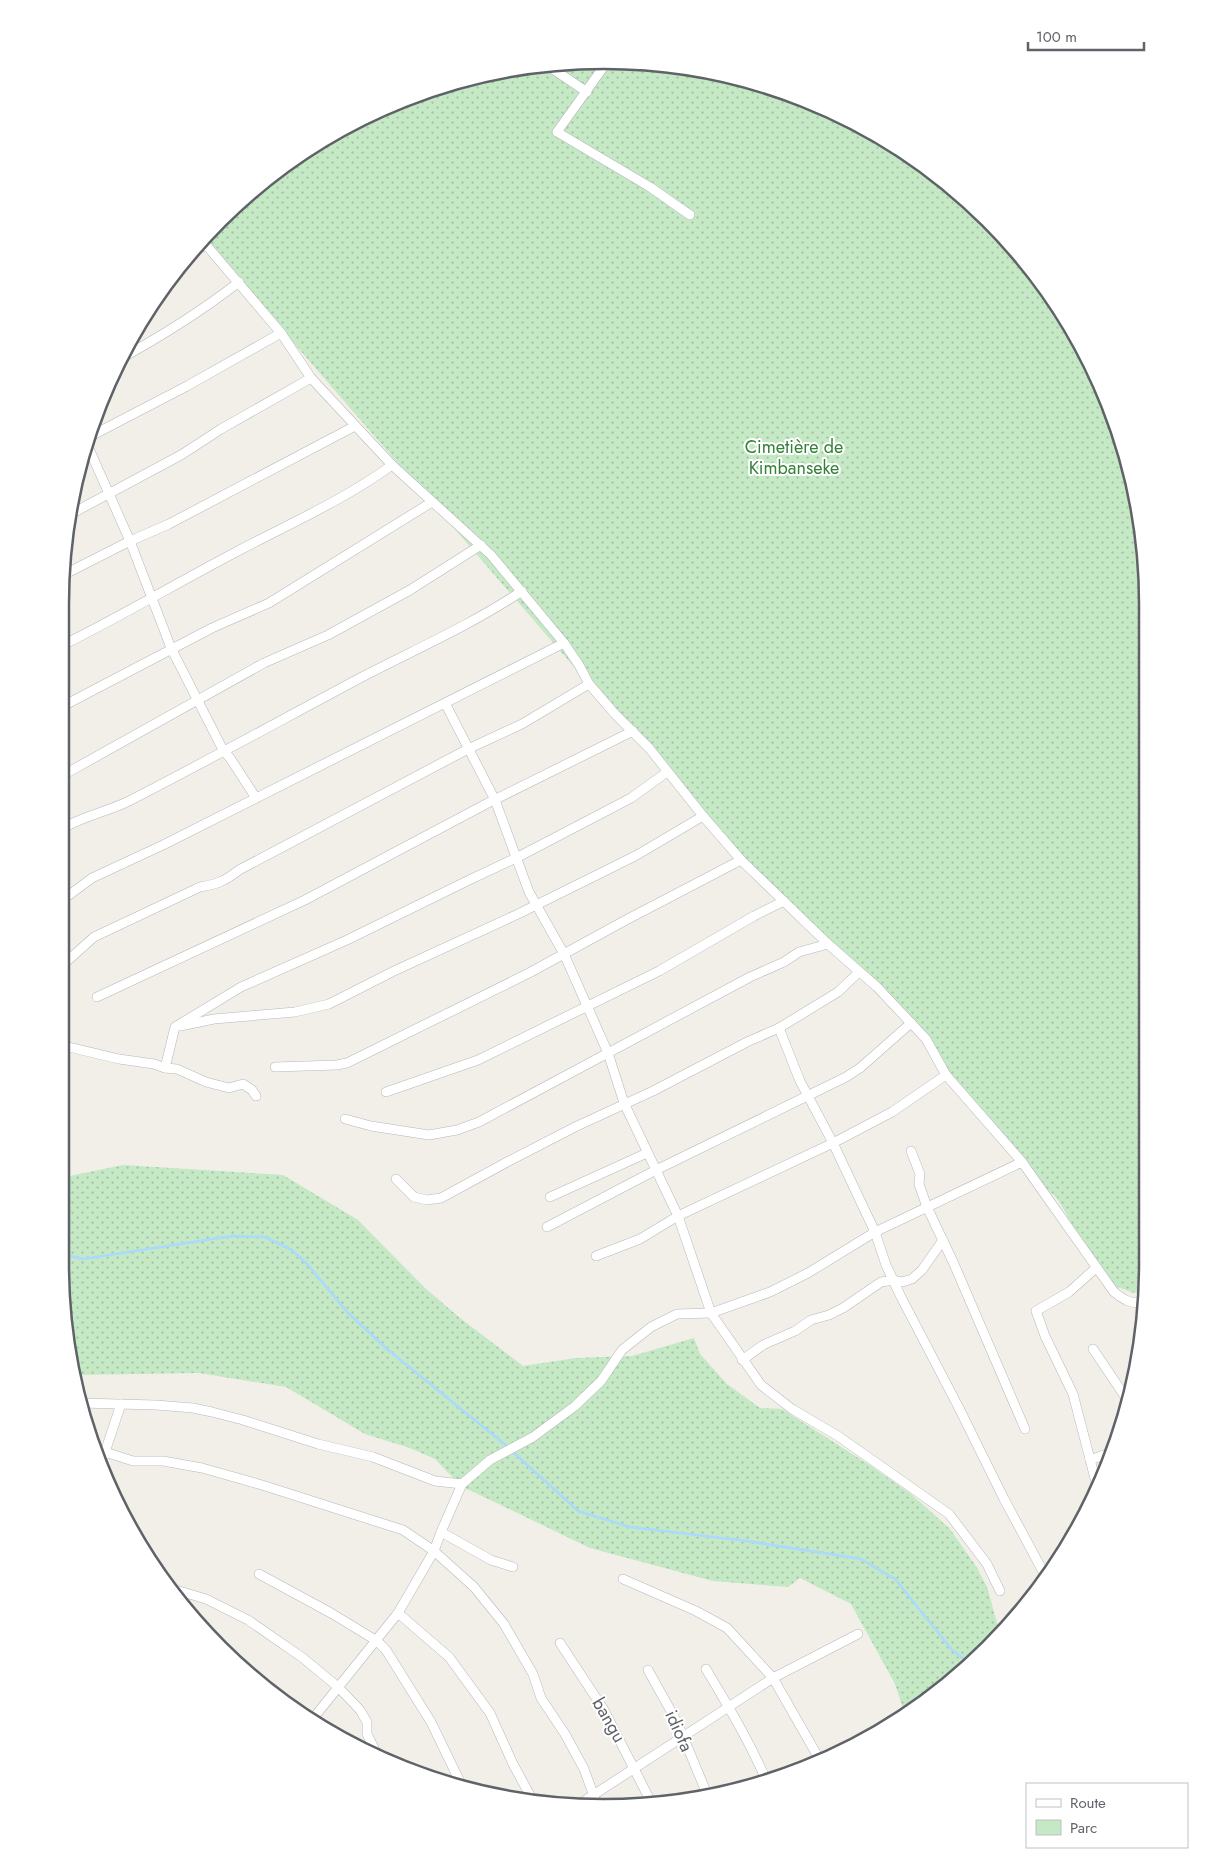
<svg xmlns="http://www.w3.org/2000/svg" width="1208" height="1868" font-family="Jost,sans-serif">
<defs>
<pattern id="green-dots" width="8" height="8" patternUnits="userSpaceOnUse" patternTransform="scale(1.25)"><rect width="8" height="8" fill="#c5e8c5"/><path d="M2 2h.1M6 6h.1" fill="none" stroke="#a3c0a4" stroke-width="1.8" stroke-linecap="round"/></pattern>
</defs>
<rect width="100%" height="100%" fill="#f1efe8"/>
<g fill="url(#green-dots)">
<polygon points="568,61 675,65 779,89 876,133 962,195 1036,273 1092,364 1130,463 1147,569 1144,1291 1134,1293 1106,1283 1057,1198 1027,1171 946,1075 926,1039 741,860 203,238 273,173 363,116 463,79"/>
<polygon points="123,1165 283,1175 358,1220 425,1288 460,1318 523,1366 576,1358 632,1356 694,1338 700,1354 727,1384 760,1408 782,1409 871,1466 911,1494 950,1529 976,1566 987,1587 997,1623 1004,1631 906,1717 895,1684 851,1604 800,1578 788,1587 713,1581 590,1548 461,1486 435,1459 410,1448 365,1434 286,1387 199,1373 74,1375 65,1335 65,1177"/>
</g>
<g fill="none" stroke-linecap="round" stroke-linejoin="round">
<g stroke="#aadaff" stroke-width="2.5">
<polyline points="65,1255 83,1259 232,1236 265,1237 292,1250 307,1264 348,1313 387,1349 508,1447"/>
<polyline points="512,1451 578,1511 630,1527 747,1541 861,1559 895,1579 952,1650 968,1662"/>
</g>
<g stroke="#b5b8bc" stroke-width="10">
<g id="minor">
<polyline points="607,62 557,132 650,187 690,215"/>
<polyline points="547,65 587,92"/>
<path d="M 201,239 L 281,333 L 311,378 L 392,465 L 491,555 L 564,643 L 579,665 L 589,684 L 615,714 L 649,748 L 703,816 L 741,860 L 828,944 L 877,987 L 926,1039 L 946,1075 L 1022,1162 L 1114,1292 C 1123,1299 1131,1305 1144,1302"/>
<polyline points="189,254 206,245"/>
<path d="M 118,360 C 162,336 199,313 239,282"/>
<polyline points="87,438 187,386 281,333"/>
<polyline points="86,442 130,541 171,648 223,750 230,758 256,798"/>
<polyline points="69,515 181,455 221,429 311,378"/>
<polyline points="65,574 130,541 169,524 355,426"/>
<path d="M 65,644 C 123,615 179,582 236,552 C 289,524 344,500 392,465"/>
<polyline points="445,703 495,800 529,892 564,954 608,1053 624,1103 678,1216 711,1313 761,1385 792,1409 838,1436 949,1514 987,1564 1000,1591"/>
<polyline points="65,705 212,628 269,603 432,502"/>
<polyline points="65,774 264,663 328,635 410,590 481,545"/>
<path d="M 65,827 C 86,815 110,811 131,800 C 209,760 285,718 362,677 C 416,649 471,625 522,591"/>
<polyline points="65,898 92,878 163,845 564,643"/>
<path d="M 65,963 L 94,937 L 200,887 C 218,884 225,881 239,870 L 468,749 L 522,724 L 589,684"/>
<polyline points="97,997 305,900 486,804 633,731"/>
<polyline points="180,1026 214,1019 295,1012 329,1004 394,971 518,914 603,872 637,855 703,816"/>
<polyline points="779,1028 800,1081 833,1143 875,1232 886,1265 901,1297 959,1408 1004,1499 1046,1577"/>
<polyline points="65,1046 119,1059 154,1064 165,1068 177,1069 206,1082 229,1088 243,1084 252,1090 256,1096"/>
<polyline points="275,1067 337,1065 347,1063 529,973 626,920 741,860"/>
<polyline points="165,1068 175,1027 241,987 347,940 465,882 518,857 631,798 667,772"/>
<polyline points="386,1092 478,1060 659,971 754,916 784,901"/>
<polyline points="345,1119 371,1126 429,1135 457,1130 479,1122 750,977 784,962 799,952 828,944"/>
<polyline points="911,1151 920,1174 919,1184 927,1207 954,1264 1025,1429"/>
<polyline points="396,1179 414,1197 427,1200 441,1198 509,1161 575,1127 653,1091 747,1042 779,1028 838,992 859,972"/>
<polyline points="550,1197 647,1153"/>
<polyline points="547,1227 656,1170 846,1077 860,1068 911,1023"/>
<polyline points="596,1256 640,1239 678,1216 833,1143 892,1112 946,1075"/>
<polyline points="1096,1268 1069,1292 1036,1311 1045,1336 1073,1394 1098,1490"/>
<polyline points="1093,1349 1126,1398"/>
<polyline points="742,1360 763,1345 795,1331 811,1320 829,1315 843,1308 881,1282 894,1280 902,1282 912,1279 922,1270 943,1240"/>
<polyline points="80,1403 156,1405 193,1408 212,1412 243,1420 318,1444 373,1457 435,1481 462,1484"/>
<polyline points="105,1452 133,1461 163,1461 202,1468 262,1485 403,1530 434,1551 474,1587 504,1624 533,1674 541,1698 565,1734 584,1769 598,1807"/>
<polyline points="1090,1460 1112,1452"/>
<polyline points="101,1464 121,1404"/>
<polyline points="441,1532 491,1560 513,1567"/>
<polyline points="259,1574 331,1613 377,1641 386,1650 431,1722 463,1788"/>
<polyline points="623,1579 696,1611 727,1628 773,1678 821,1762"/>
<polyline points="169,1588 206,1599 248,1620 303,1658 338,1687 360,1710 367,1722 367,1734 378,1756"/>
<polyline points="398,1613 449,1657 490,1713 513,1764 533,1801"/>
<polyline points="560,1643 604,1710 651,1802"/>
<path d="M 706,1669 C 728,1706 750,1742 767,1782"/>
<polyline points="648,1670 677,1722 707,1794"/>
<polyline points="311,1721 398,1613 434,1551 441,1532 462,1484 490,1460 533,1437 575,1406 601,1381 622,1350 651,1327 677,1314 711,1313 770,1292 808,1273 875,1232 1022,1162"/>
<polyline points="578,1805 773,1678 858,1634"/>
</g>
</g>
<use href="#minor" stroke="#fff" stroke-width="9"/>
</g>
<g text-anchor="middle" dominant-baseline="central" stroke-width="4" stroke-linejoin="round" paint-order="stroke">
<g font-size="18" fill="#348238" stroke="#fff">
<text x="794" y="447">Cimetière de<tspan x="794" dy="21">Kimbanseke</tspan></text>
</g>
<g font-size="18" fill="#5f6368" stroke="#fff">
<text transform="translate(609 1720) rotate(60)">bangu</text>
<text transform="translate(679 1731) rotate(66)">idiofa</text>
</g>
</g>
<path d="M0 0H1208V1868H0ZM604 69H604A535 535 0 0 1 1139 604V1264A535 535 0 0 1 604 1799H604A535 535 0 0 1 69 1264V604A535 535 0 0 1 604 69Z" fill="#fff" fill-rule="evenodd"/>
<path fill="none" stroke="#5f6368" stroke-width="2.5" d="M604 69H604A535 535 0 0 1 1139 604V1264A535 535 0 0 1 604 1799H604A535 535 0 0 1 69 1264V604A535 535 0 0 1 604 69Z"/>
<rect x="1026" y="1783" width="162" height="65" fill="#ffffff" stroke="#bfc1c3"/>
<rect x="1036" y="1799" width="25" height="8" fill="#ffffff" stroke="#bfc1c3"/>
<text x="1070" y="1808" font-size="15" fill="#5f6368">Route</text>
<rect x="1036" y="1820" width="25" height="15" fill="#c5e8c5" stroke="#bfc1c3"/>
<text x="1070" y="1833" font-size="15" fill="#5f6368">Parc</text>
<path d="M1028 42v8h116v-8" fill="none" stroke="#5f6368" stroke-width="2.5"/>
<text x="1036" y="42" font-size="15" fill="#5f6368" stroke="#ffffff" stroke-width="4" paint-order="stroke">100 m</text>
</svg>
